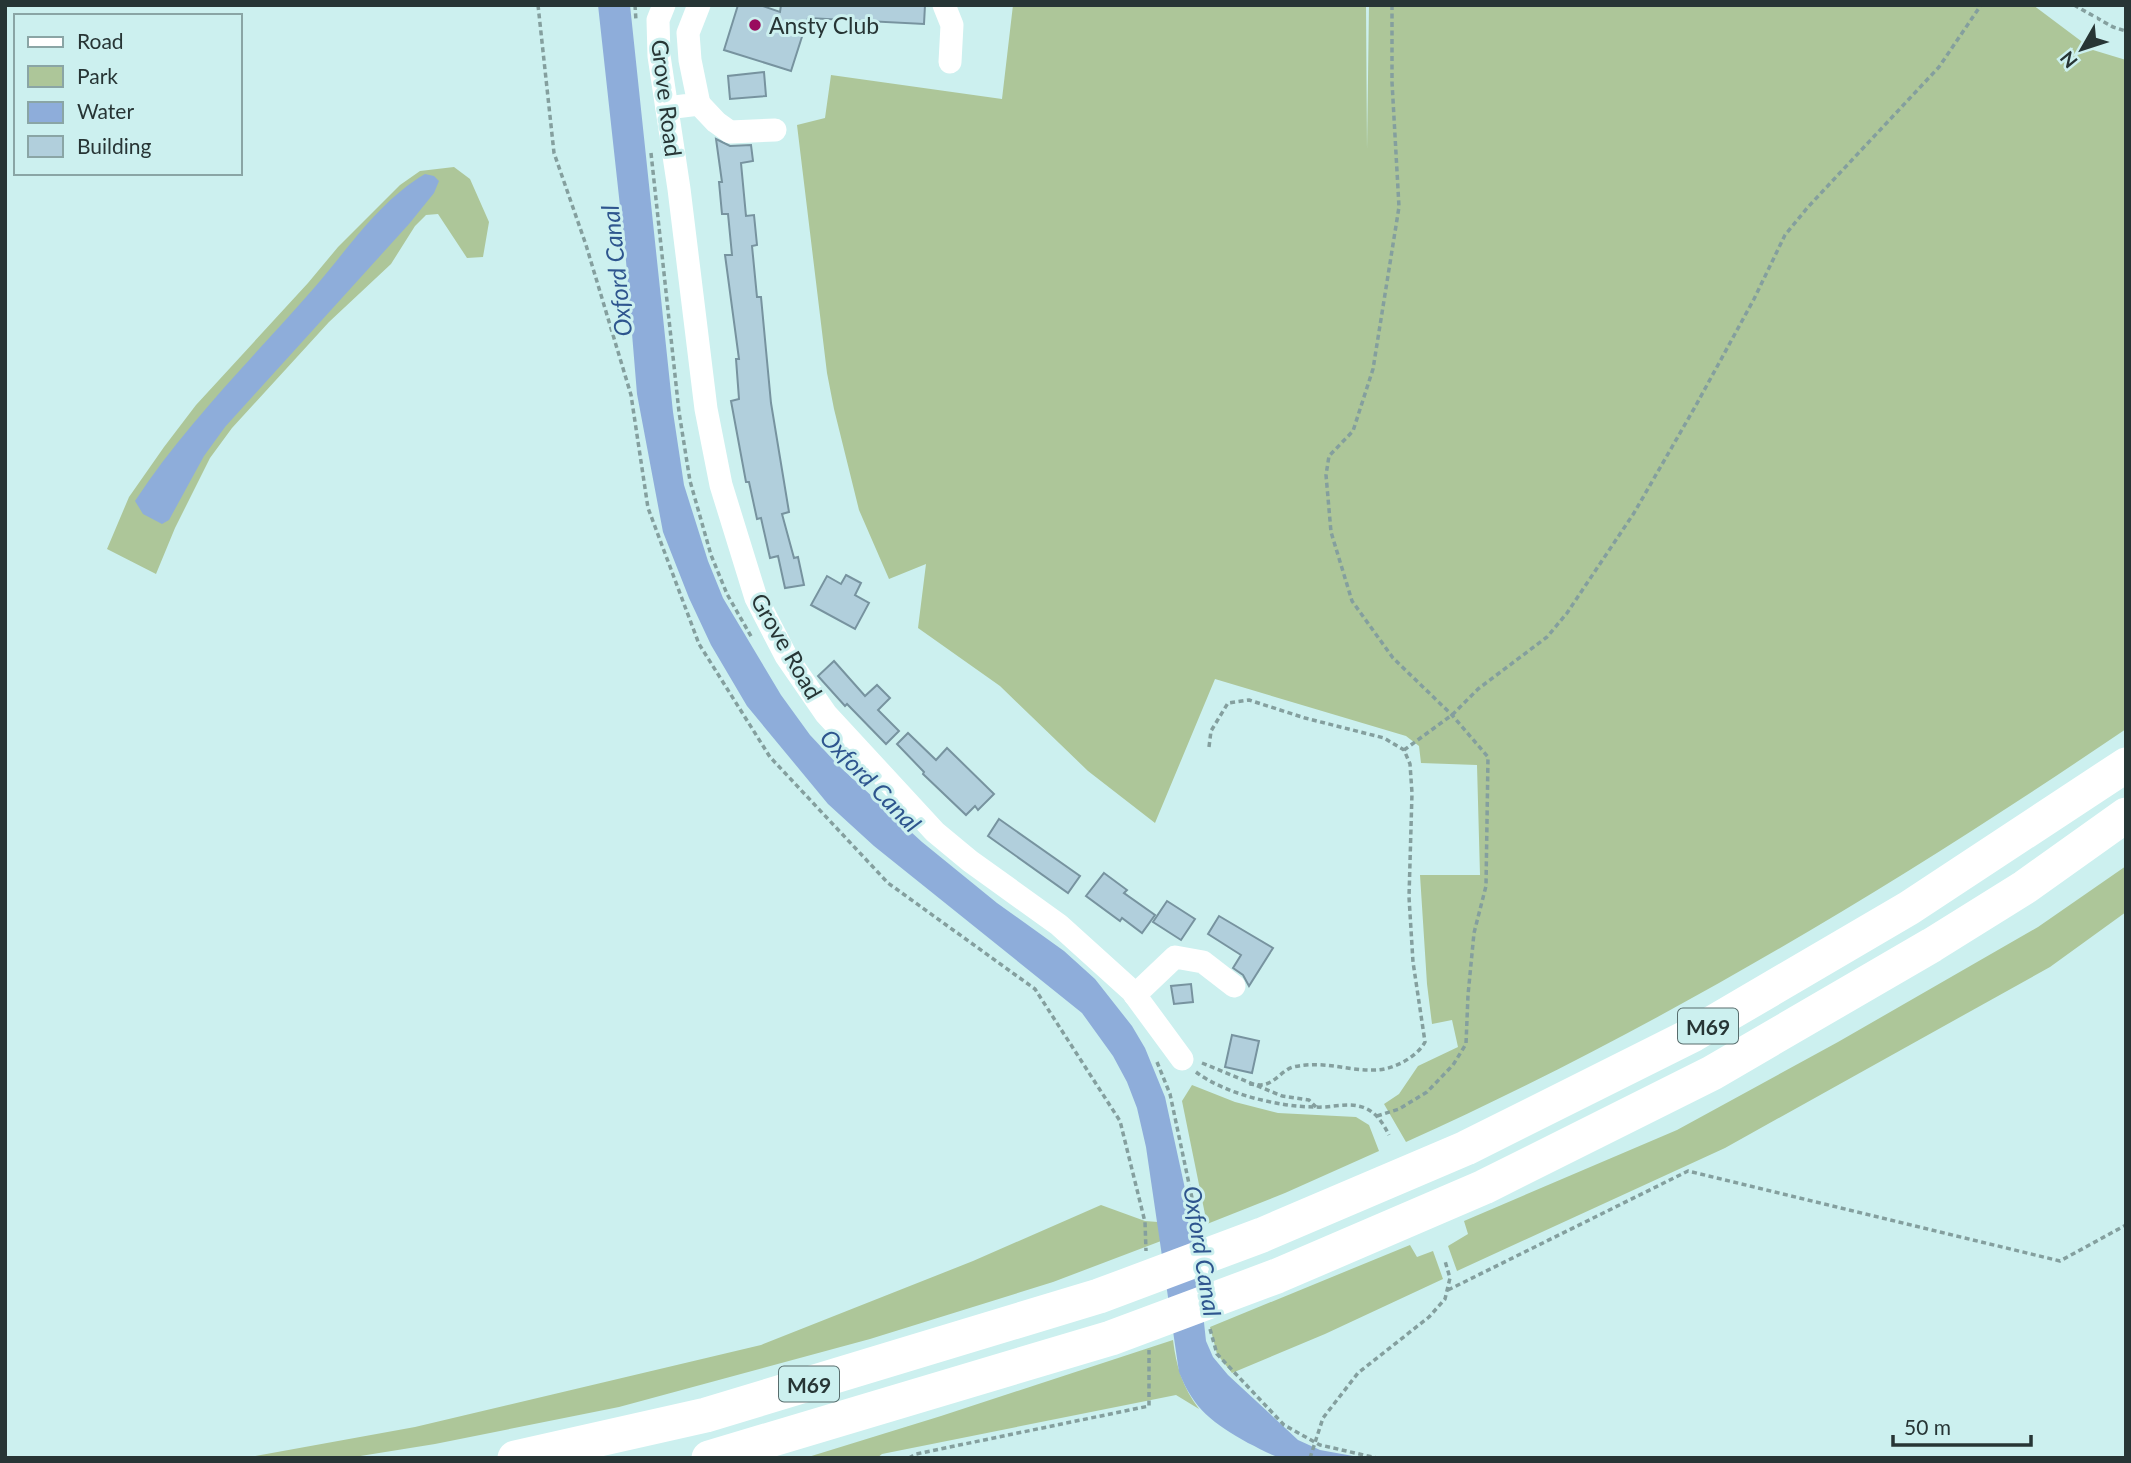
<svg xmlns="http://www.w3.org/2000/svg" width="2131" height="1463" font-family="Lato,sans-serif">
<rect width="100%" height="100%" fill="#ccf0ef"/>
<g fill="#adc699">
<path d="M 1013,5 L 1366,5 L 1367,150 L 1369,5 L 2033,5 L 2093,50 L 2126,60 L 2126,729 C 1896,885 1659,1028 1406,1142 L 1384,1104 L 1399,1094 L 1418,1066 L 1458,1047 L 1452,1020 L 1432,1024 L 1427,984 L 1420,875 L 1480,875 L 1477,765 L 1421,763 L 1419,746 L 1406,736 L 1215,679 L 1155,823 L 1088,771 L 1000,686 L 918,628 L 926,564 L 889,579 L 859,510 L 834,409 L 827,373 L 797,125 L 825,118 L 831,75 L 1002,99 Z"/>
<polygon points="454,167 470,179 489,222 483,257 467,258 438,214 426,215 415,226 391,264 329,322 232,428 210,458 175,528 156,574 107,549 129,497 164,447 196,405 308,283 338,247 400,185 420,171"/>
<polygon points="2126,866 2126,912 2050,967 1725,1148 1457,1271 1448,1246 1468,1234 1464,1221 1677,1130 1838,1042 2038,927"/>
<polygon points="1192,1085 1235,1102 1278,1113 1356,1117 1369,1125 1379,1151 1285,1193 1207,1224 1182,1101"/>
<polygon points="1101,1205 1145,1221 1158,1222 1161,1241 1053,1282 870,1339 619,1407 435,1444 348,1458 244,1458 415,1427 761,1345 973,1261"/>
<polygon points="1410,1245 1417,1257 1433,1251 1443,1279 1325,1334 1232,1373 1217,1354 1210,1327"/>
<path d="M 1173,1340 C 1176,1366 1183,1388 1199,1409 L 1176,1395 L 882,1454 L 877,1458 L 805,1458 L 941,1416 Z"/>
</g>
<g fill="#8eadda">
<path d="M 598,5 L 630,5 L 673,412 L 684,485 L 708,561 L 723,598 L 781,695 L 810,735 L 840,767 L 922,842 L 997,903 L 1064,951 L 1095,979 L 1132,1026 L 1145,1048 L 1165,1097 L 1194,1230 L 1206,1341 L 1213,1357 L 1228,1375 L 1298,1440 L 1320,1450 L 1364,1458 C 1339,1458 1307,1461 1283,1458 C 1271,1456 1259,1448 1248,1443 C 1213,1423 1194,1410 1179,1372 L 1146,1147 L 1137,1108 L 1127,1082 L 1113,1056 L 1082,1013 L 874,846 L 828,804 L 747,706 L 711,645 L 689,598 L 663,532 L 637,394 L 626,261 Z"/>
<path d="M 425,174 L 434,176 L 439,181 L 434,193 L 409,224 L 225,427 L 204,456 L 169,520 L 162,524 L 143,514 L 135,501 C 186,423 253,358 314,288 C 348,249 379,201 425,174 Z"/>
</g>
<g fill="#b1cfdc" stroke="#77939f" stroke-width="2">
<polygon points="738,5 760,5 780,12 781,5 925,5 924,24 808,18 791,71 724,50"/>
<polygon points="764,72 766,96 730,99 728,76"/>
<polygon points="716,139 730,146 751,145 753,161 741,163 746,216 754,215 757,245 752,246 757,297 761,297 771,403 789,512 782,514 794,558 798,557 804,585 785,588 778,556 770,558 761,518 757,519 749,482 746,482 731,401 739,399 736,359 739,359 725,255 732,255 728,214 722,214 719,182 722,182"/>
<polygon points="846,575 861,583 855,595 869,603 855,629 811,605 827,576 841,584"/>
<polygon points="834,661 865,696 877,685 890,698 878,710 899,731 886,744 847,704 845,706 818,676"/>
<polygon points="908,733 936,760 947,748 994,794 978,810 975,806 966,815 923,774 924,772 897,744"/>
<polygon points="999,819 1080,876 1068,893 988,836"/>
<polygon points="1104,873 1127,890 1124,893 1155,915 1142,933 1122,918 1120,921 1086,896"/>
<polygon points="1167,901 1195,919 1181,940 1153,922"/>
<polygon points="1219,916 1273,948 1249,986 1243,975 1233,968 1241,955 1208,934"/>
<polygon points="1191,984 1193,1002 1174,1004 1171,986"/>
<polygon points="1232,1035 1259,1041 1252,1073 1225,1067"/>
</g>
<g fill="none" stroke-linecap="round" stroke-linejoin="round">
<g stroke="#849f9e" stroke-width="3.5" stroke-dasharray="5 3.5" stroke-linecap="butt">
<polyline points="538,5 554,153 586,245 631,395 648,508 699,644 770,757 888,883 1035,989 1120,1121 1145,1222 1146,1251"/>
<polyline points="635,5 636,21"/>
<polyline points="2074,5 2113,27 2126,31"/>
<polyline points="651,153 679,412 690,481 711,555 727,594 752,638"/>
<path d="M 1209,747 L 1211,731 L 1228,703 L 1249,700 L 1305,718 L 1384,738 L 1404,750 L 1410,764 L 1412,793 L 1409,897 L 1413,962 L 1425,1042 C 1417,1057 1393,1070 1375,1070 C 1346,1071 1325,1060 1293,1067 C 1283,1070 1276,1081 1266,1084 C 1261,1086 1254,1084 1249,1084"/>
<polyline points="1404,750 1452,715 1478,689 1547,637 1567,613 1634,513 1695,407 1754,299 1785,235 1808,207 1939,67 1981,5"/>
<polyline points="1157,1062 1170,1094 1199,1231"/>
<polyline points="1202,1063 1282,1096 1309,1100 1316,1107"/>
<path d="M 1196,1072 C 1225,1094 1279,1107 1315,1107 C 1329,1108 1345,1103 1358,1106 C 1374,1109 1382,1121 1389,1135"/>
<polyline points="1377,1116 1399,1109 1427,1092 1453,1065 1466,1044 1468,995 1474,933 1486,886 1488,757 1452,715 1393,658 1352,601 1331,532 1326,475 1329,456 1353,431 1373,369 1399,207 1392,82 1392,5"/>
<polyline points="1448,1290 1688,1171 2060,1261 2126,1225"/>
<polyline points="1210,1329 1217,1354 1284,1425 1320,1445 1377,1458"/>
<polyline points="909,1458 916,1454 1149,1406 1149,1350"/>
<polyline points="1310,1458 1323,1418 1358,1373 1429,1317 1445,1299 1450,1278 1445,1261"/>
</g>
<g stroke="#fff" stroke-width="23">
<polyline points="664,5 658,20 659,56 679,189 706,409 721,485 756,598 786,656 826,714 935,832 970,861 1059,925 1132,991 1182,1059"/>
<polyline points="944,5 952,25 950,62"/>
<polyline points="699,104 716,122 730,132 775,130"/>
<polyline points="667,108 699,104 690,60 688,33 699,5"/>
<polyline points="1135,995 1175,957 1203,962 1234,986"/>
</g>
<g stroke="#fff" stroke-width="35">
<polyline points="515,1458 706,1415 1099,1296 1262,1235 1466,1148 1694,1034 1909,908 2126,765"/>
<polyline points="709,1458 1111,1338 1277,1276 1484,1187 1712,1073 1932,945 2025,887 2126,815"/>
</g>
</g>
<circle fill="#990b5e" stroke="#ccf0ef" stroke-width="2.5" cx="755" cy="25" r="7"/>
<g text-anchor="middle" dominant-baseline="central" stroke-width="6" stroke-linejoin="round" paint-order="stroke">
<g fill="#ccf0ef" stroke="#586d6d" stroke-width="2">
<rect x="1678" y="1008.5" width="60" height="35" rx="5"/>
<rect x="779" y="1366.5" width="60" height="35" rx="5"/>
</g>
<g font-size="21" font-weight="bold" fill="#273535">
<text x="1708" y="1026">M69</text>
<text x="809" y="1384">M69</text>
</g>
<g font-size="23" fill="#273535" stroke="#ccf0ef" text-anchor="start">
<text x="769" y="25">Ansty Club</text>
</g>
<g font-size="23" fill="#273535" stroke="#ccf0ef">
<text transform="translate(667 98) rotate(83)">Grove Road</text>
<text transform="translate(787 646) rotate(60)">Grove Road</text>
</g>
<g font-size="24" font-style="italic" fill="#2e558e" stroke="#ccf0ef">
<text transform="translate(616 271) rotate(-96)">Oxford Canal</text>
<text transform="translate(871 780) rotate(46)">Oxford Canal</text>
<text transform="translate(1203 1251) rotate(81)">Oxford Canal</text>
</g>
</g>
<rect width="2131" height="1463" fill="none" stroke="#273535" stroke-width="14"/>
<rect x="14" y="14" width="228" height="161" fill="#ccf0ef" stroke="#8aa5a5" stroke-width="2"/>
<rect x="28" y="37" width="35" height="10" fill="#ffffff" stroke="#8aa5a5" stroke-width="2"/>
<text x="77" y="49" font-size="21" fill="#273535">Road</text>
<rect x="28" y="66" width="35" height="21" fill="#adc699" stroke="#8aa5a5" stroke-width="2"/>
<text x="77" y="84" font-size="21" fill="#273535">Park</text>
<rect x="28" y="102" width="35" height="21" fill="#8eadda" stroke="#8aa5a5" stroke-width="2"/>
<text x="77" y="119" font-size="21" fill="#273535">Water</text>
<rect x="28" y="136" width="35" height="21" fill="#b1cfdc" stroke="#8aa5a5" stroke-width="2"/>
<text x="77" y="154" font-size="21" fill="#273535">Building</text>
<g transform="translate(2082 49) rotate(231)" stroke="#ccf0ef" stroke-width="5" paint-order="stroke">
<path d="M0-5L12 26L0 18L-12 26Z" fill="#273535"/>
<text y="-10" font-size="19" font-weight="bold" text-anchor="middle" fill="#273535">N</text>
</g>
<path d="M1893 1435v10h138v-10" fill="none" stroke="#273535" stroke-width="3.5"/>
<text x="1904" y="1435" font-size="21" fill="#273535" stroke="#ccf0ef" stroke-width="5" paint-order="stroke">50 m</text>
</svg>
